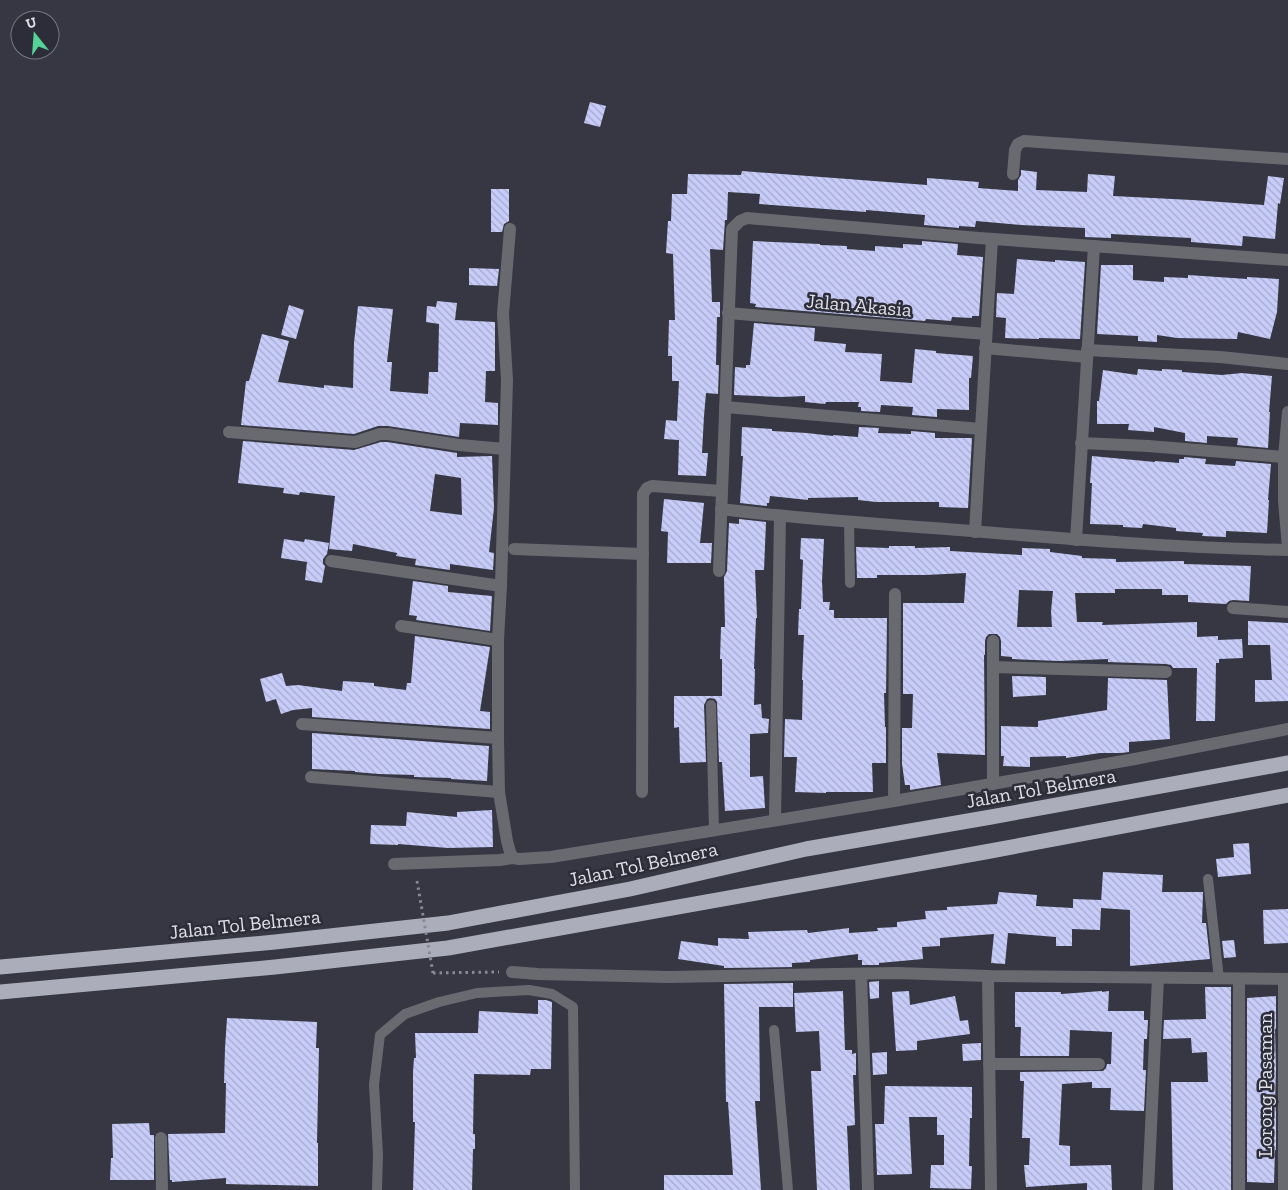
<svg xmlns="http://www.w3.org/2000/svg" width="1288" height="1190" font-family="'Zilla Slab',serif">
<defs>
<pattern id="building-back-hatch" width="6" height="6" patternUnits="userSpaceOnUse" patternTransform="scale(1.25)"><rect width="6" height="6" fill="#c7ccf9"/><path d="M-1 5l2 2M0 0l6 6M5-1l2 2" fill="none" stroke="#a6aacc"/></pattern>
</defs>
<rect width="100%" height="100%" fill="#363742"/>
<g fill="url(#building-back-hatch)" fill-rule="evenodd">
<polygon points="590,102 606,106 600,127 584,123"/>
<polygon points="1021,170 1037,172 1036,190 1087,192 1088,174 1115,176 1113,196 1192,200 1264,205 1268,176 1284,178 1280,204 1278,203 1275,239 1243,236 1242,246 1191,242 1191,238 1111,234 1111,238 1085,237 1085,228 1021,225 976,221 975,227 959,226 959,228 924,225 925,215 866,210 866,212 759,204 760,194 728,192 727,220 725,220 723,250 710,249 712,302 720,302 720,317 717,317 716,365 719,365 718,394 706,393 704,416 702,453 708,453 706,476 678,475 679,440 664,439 666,420 677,421 679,381 672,381 672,356 668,356 669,320 675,320 673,254 666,253 668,221 671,221 672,194 687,194 688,174 741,175 742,171 927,185 927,178 979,182 978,188 1018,191 1018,180 1021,175"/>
<polygon points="491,189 509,189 509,221 504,224 502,232 491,232"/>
<polygon points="753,241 820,244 820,245 847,246 847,249 875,251 875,246 903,248 903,244 922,245 922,241 958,244 957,255 983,257 979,316 972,316 972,318 952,317 951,321 926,319 925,321 755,307 756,304 750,303"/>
<polygon points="1017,259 1055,262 1055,260 1085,262 1080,339 1039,338 1039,339 1005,338 1006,318 996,317 997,293 1014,294"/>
<polygon points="1101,265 1133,265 1133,280 1164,282 1164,277 1188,278 1188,275 1247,279 1247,277 1279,279 1277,312 1270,339 1238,332 1237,339 1177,338 1157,335 1157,342 1138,341 1138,336 1097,334"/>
<polygon points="469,268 499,269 497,286 469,285"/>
<polygon points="437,301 457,303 455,320 495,322 495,371 486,371 485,402 498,403 498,425 460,423 459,437 388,426 378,426 354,434 241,425 246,381 249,381 262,334 289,341 278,382 324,388 324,385 353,388 354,343 358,306 393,309 387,362 392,362 390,391 428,394 429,372 438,372 439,324 426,322 427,306 436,307"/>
<polygon points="289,305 304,310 296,339 281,335"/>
<polygon points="754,323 815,328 814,341 846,344 845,352 882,354 880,381 912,383 915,349 936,351 936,353 973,356 971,378 969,378 969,410 937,409 937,417 912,415 913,407 881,405 880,412 861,411 861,407 858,407 859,402 826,402 825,404 805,402 805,396 780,397 734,395 735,367 746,368 746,365 750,365"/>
<polygon points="1138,369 1162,371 1162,369 1182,370 1182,372 1222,375 1242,373 1272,376 1269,412 1270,412 1268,448 1237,445 1238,438 1207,436 1207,443 1185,441 1185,433 1154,427 1154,432 1128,430 1129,424 1097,424 1097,401 1099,401 1103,370 1137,375"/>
<polygon points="742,427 772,429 772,431 807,433 833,436 833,435 858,437 859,427 879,428 878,433 911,434 911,431 935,433 935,438 972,438 968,508 939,507 939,502 876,502 858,500 858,497 808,498 808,500 770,496 769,503 767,503 767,506 740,503 743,456 741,456"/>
<path d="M 243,441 L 354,450 L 381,442 L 387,442 L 457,453 L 457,457 L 492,456 L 494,508 L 489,552 L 494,553 L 493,570 L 450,564 L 450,570 L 415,565 L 416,559 L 396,556 L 397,553 L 353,544 L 352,551 L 329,549 L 335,496 L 300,492 L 299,495 L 283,493 L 284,488 L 238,483 ZM 435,474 L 461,478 L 462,515 L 430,511 Z"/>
<polygon points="1092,456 1155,462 1155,461 1179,463 1179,459 1184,459 1184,457 1206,459 1205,464 1235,466 1236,461 1271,464 1268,500 1269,500 1267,533 1226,531 1226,537 1202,536 1203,533 1176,531 1176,528 1143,524 1142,528 1123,527 1123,525 1090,524 1092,483 1090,483"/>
<polygon points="664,499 704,503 700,543 712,543 711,563 667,563 668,532 661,531"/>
<polygon points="739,519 766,522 764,570 755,570 757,618 756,618 754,669 755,669 754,705 761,704 762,718 769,719 768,733 750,734 750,777 763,776 765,808 725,811 722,762 719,762 717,702 715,699 710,698 707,699 704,705 706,762 680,763 679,727 674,728 674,696 722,696 722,659 720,659 721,627 725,627 724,577 727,571 729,523 739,524"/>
<polygon points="801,538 824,539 822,581 823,602 830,602 829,610 834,610 834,618 887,618 886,693 884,693 885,727 886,727 886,763 872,763 873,792 826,792 826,793 795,792 797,757 784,757 785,719 802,720 803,680 802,680 804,635 798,635 799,609 801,609 803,560 800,559"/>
<polygon points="284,539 304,542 305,539 329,543 327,554 323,559 323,564 325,566 322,583 305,580 307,562 281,558"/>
<path d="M 889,546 L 915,546 L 915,548 L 950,547 L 950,551 L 1022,555 L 1022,548 L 1050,549 L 1050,552 L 1082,556 L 1082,558 L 1116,559 L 1116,562 L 1184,561 L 1184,564 L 1251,566 L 1249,601 L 1233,600 L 1229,601 L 1226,604 L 1188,602 L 1188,595 L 1162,595 L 1162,589 L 1115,589 L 1115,593 L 1075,593 L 1077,622 L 1103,622 L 1102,625 L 1197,622 L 1197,637 L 1218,636 L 1218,640 L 1242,639 L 1243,658 L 1219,659 L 1219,663 L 1216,663 L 1215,721 L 1196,721 L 1197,668 L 1173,668 L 1171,665 L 1166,664 L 1108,662 L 1108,659 L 1059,661 L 1012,659 L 1012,657 L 1001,656 L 1001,641 L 1000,637 L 997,634 L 989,634 L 986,637 L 985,641 L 985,655 L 984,655 L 985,755 L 937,753 L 941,785 L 910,790 L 910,785 L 905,785 L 902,764 L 902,728 L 912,728 L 913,694 L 903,694 L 903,603 L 964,603 L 966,573 L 925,575 L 877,575 L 877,578 L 857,578 L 856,547 L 889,548 ZM 1019,590 L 1053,591 L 1051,611 L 1052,627 L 1017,627 Z"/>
<polygon points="413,581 448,586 448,592 492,596 490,631 416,620 417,616 409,615"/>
<polygon points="1248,621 1288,623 1288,701 1255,702 1255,680 1272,680 1270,645 1248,645"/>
<polygon points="415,636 490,647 480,711 490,712 490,729 312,717 312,708 293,710 281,714 276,699 266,702 260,679 282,673 286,686 298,685 342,691 343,681 374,683 374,686 406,690 407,683 411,683"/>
<polygon points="1012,676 1046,677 1046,695 1013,697"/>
<polygon points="1108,678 1167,680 1170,739 1129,742 1129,752 1121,753 1100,753 1066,758 1066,756 1030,757 1030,767 1003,766 1004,756 1001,756 1001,726 1038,727 1038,721 1107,710"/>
<polygon points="312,733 489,746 487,781 451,779 451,778 414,777 414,775 379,774 355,772 355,771 312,769"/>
<polygon points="492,810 493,847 448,848 398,844 398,845 370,844 371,825 406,826 407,812 457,817 457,812"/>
<polygon points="1249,843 1251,874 1218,877 1216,859 1234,857 1233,844"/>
<polygon points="1103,872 1163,875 1162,892 1203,892 1202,923 1206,923 1210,959 1130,966 1130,910 1101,908 1100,930 1072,929 1072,946 1056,946 1056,937 1008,933 1005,964 991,963 994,934 940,938 940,946 922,947 923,959 879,963 879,965 862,965 862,960 858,960 858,954 810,960 810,962 792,963 792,967 724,968 724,966 678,959 681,941 718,946 718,938 749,939 748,932 807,930 808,933 849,928 849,933 878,931 877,928 897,927 897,922 926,919 925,911 947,910 947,907 997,904 999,892 1037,895 1036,906 1073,908 1073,899 1101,900 1101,902"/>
<polygon points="1288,909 1288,943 1264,944 1263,910"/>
<polygon points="1234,940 1236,957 1224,958 1222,941"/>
<polygon points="879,981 879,998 870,999 869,982"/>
<polygon points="793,983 793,1007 759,1007 760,1101 755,1101 761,1190 664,1190 664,1175 733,1175 728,1102 726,1102 724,984"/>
<polygon points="1205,987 1231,987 1231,1190 1173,1190 1171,1082 1208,1082 1207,1052 1192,1053 1191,1038 1163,1039 1164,1020 1206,1019"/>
<polygon points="843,991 845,1050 852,1050 852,1054 856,1053 856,1075 853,1075 855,1125 847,1126 850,1190 817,1190 811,1071 821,1071 819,1031 796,1032 794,993"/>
<polygon points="909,991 910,1005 955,996 960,1021 968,1020 970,1034 917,1041 917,1050 896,1051 892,992"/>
<polygon points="1102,991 1102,992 1109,991 1108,1011 1144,1011 1144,1020 1148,1020 1147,1039 1144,1039 1143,1070 1146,1070 1144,1111 1110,1110 1111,1088 1092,1088 1092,1082 1062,1084 1059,1145 1070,1146 1070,1166 1111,1165 1112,1190 1087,1190 1087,1183 1026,1187 1024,1165 1029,1165 1030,1138 1022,1138 1024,1081 1020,1081 1020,1072 1103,1071 1106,1068 1107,1064 1111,1064 1112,1032 1070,1030 1069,1056 1020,1056 1021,1027 1015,1027 1015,992 1061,992 1061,994"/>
<polygon points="1276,996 1276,1029 1275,1029 1276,1069 1275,1102 1276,1112 1276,1150 1275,1150 1274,1183 1247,1182 1247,998"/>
<polygon points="538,1000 546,1000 552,1002 551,1069 531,1069 530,1075 474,1074 473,1134 475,1134 475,1149 473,1149 472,1190 413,1190 415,1122 413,1122 413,1072 414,1058 416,1058 415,1033 478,1033 479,1011 538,1014"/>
<polygon points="227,1018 317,1022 316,1048 319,1048 317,1143 318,1143 318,1186 226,1184 226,1178 172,1182 172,1180 170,1180 168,1134 225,1133 226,1083 224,1083 225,1048"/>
<polygon points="981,1043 981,1060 963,1061 962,1044"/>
<polygon points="887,1052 887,1074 873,1075 872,1053"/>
<polygon points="885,1086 972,1087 972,1118 970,1118 969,1166 972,1166 971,1189 930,1188 931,1165 944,1165 944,1135 937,1135 937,1117 909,1117 912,1174 877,1175 875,1124 884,1124"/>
<polygon points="149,1123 150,1135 154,1135 154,1180 110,1180 111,1158 113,1158 112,1124"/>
</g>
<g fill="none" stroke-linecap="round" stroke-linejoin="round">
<polyline stroke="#898a94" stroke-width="3" stroke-dasharray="2.5 4" stroke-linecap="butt" points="433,973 499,972"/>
<g stroke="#696a6f" stroke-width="10">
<polyline points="849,522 850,583"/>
<polyline points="711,705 714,830"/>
<polyline points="1208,879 1219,979"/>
<polyline points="774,1030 788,1190"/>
<polyline points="377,1190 378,1154 374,1085 380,1035 405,1014 439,1002 477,993 529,990 552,994 573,1007 575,1190"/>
</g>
<g stroke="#696a6f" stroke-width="12">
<polyline points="1013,174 1015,150 1018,144 1024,141 1288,159"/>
<polyline points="510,229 503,314 507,380 501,586 498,640 498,738 499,792 507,841 510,852 513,858 519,859 551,857 894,801 1135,759 1288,729"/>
<polyline points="728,313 986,334"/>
<polyline points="985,348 1087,357"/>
<polyline points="1087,350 1220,357 1288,364"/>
<polyline points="725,407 981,429"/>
<polyline points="1288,412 1284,457 1284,501 1288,547"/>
<polyline points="229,432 355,442 380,434 388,434 459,445 505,449"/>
<polyline points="1081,443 1148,446 1284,457"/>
<path d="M 721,509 C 800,519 879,524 959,530 C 1068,539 1178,548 1288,550"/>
<polyline points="975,532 992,239"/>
<polyline points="1076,540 1094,246"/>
<polyline points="514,549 643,554"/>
<polyline points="331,561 501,586"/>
<polyline points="719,571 732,229 740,221 747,218 979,238 1288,260"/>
<polyline points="1233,608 1288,612"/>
<polyline points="401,626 498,640"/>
<polyline points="993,641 993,784"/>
<polyline points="993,667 1166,672"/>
<polyline points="302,724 498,738"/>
<polyline points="311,777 499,792"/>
<polyline points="642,792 643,494 647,488 652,486 722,491"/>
<polyline points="894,801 895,594"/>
<polyline points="775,820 780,516"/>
<polyline points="394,864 500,860 513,858"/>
<polyline points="512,972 538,974 669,977 897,973 988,976 1288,979"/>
<polyline points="861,974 866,1117 868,1190"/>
<polyline points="988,976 991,1190"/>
<polyline points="1284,979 1284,1190"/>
<polyline points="989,1064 1099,1064"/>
<polyline points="161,1138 162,1190"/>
<polyline points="1148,1190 1158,978"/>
<polyline points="1239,1190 1239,979"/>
</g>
<g stroke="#abadbb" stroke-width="15">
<polyline points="0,967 275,942 448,923 630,889 806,849 991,817 1288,763"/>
<polyline points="0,992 275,967 448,948 985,852 1288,795"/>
</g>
<polyline stroke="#898a94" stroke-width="3" stroke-dasharray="2.5 4" stroke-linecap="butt" points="417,881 433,973"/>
</g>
<g text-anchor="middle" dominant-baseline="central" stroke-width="5" stroke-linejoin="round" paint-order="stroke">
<g font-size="20" fill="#dfe0e8" stroke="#2c2d38">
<text transform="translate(859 305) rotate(5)">Jalan Akasia</text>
<text transform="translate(1041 788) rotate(-10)">Jalan Tol Belmera</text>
<text transform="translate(643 864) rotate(-12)">Jalan Tol Belmera</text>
<text transform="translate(245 924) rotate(-6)">Jalan Tol Belmera</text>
<text transform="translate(1265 1085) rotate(-90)">Lorong Pasaman</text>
</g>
</g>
<g transform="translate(35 35) rotate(343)"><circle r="24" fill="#2c2d38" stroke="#74757e"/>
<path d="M0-4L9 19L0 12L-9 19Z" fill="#54d396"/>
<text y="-8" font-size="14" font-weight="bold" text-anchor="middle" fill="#dfe0e8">U</text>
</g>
</svg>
